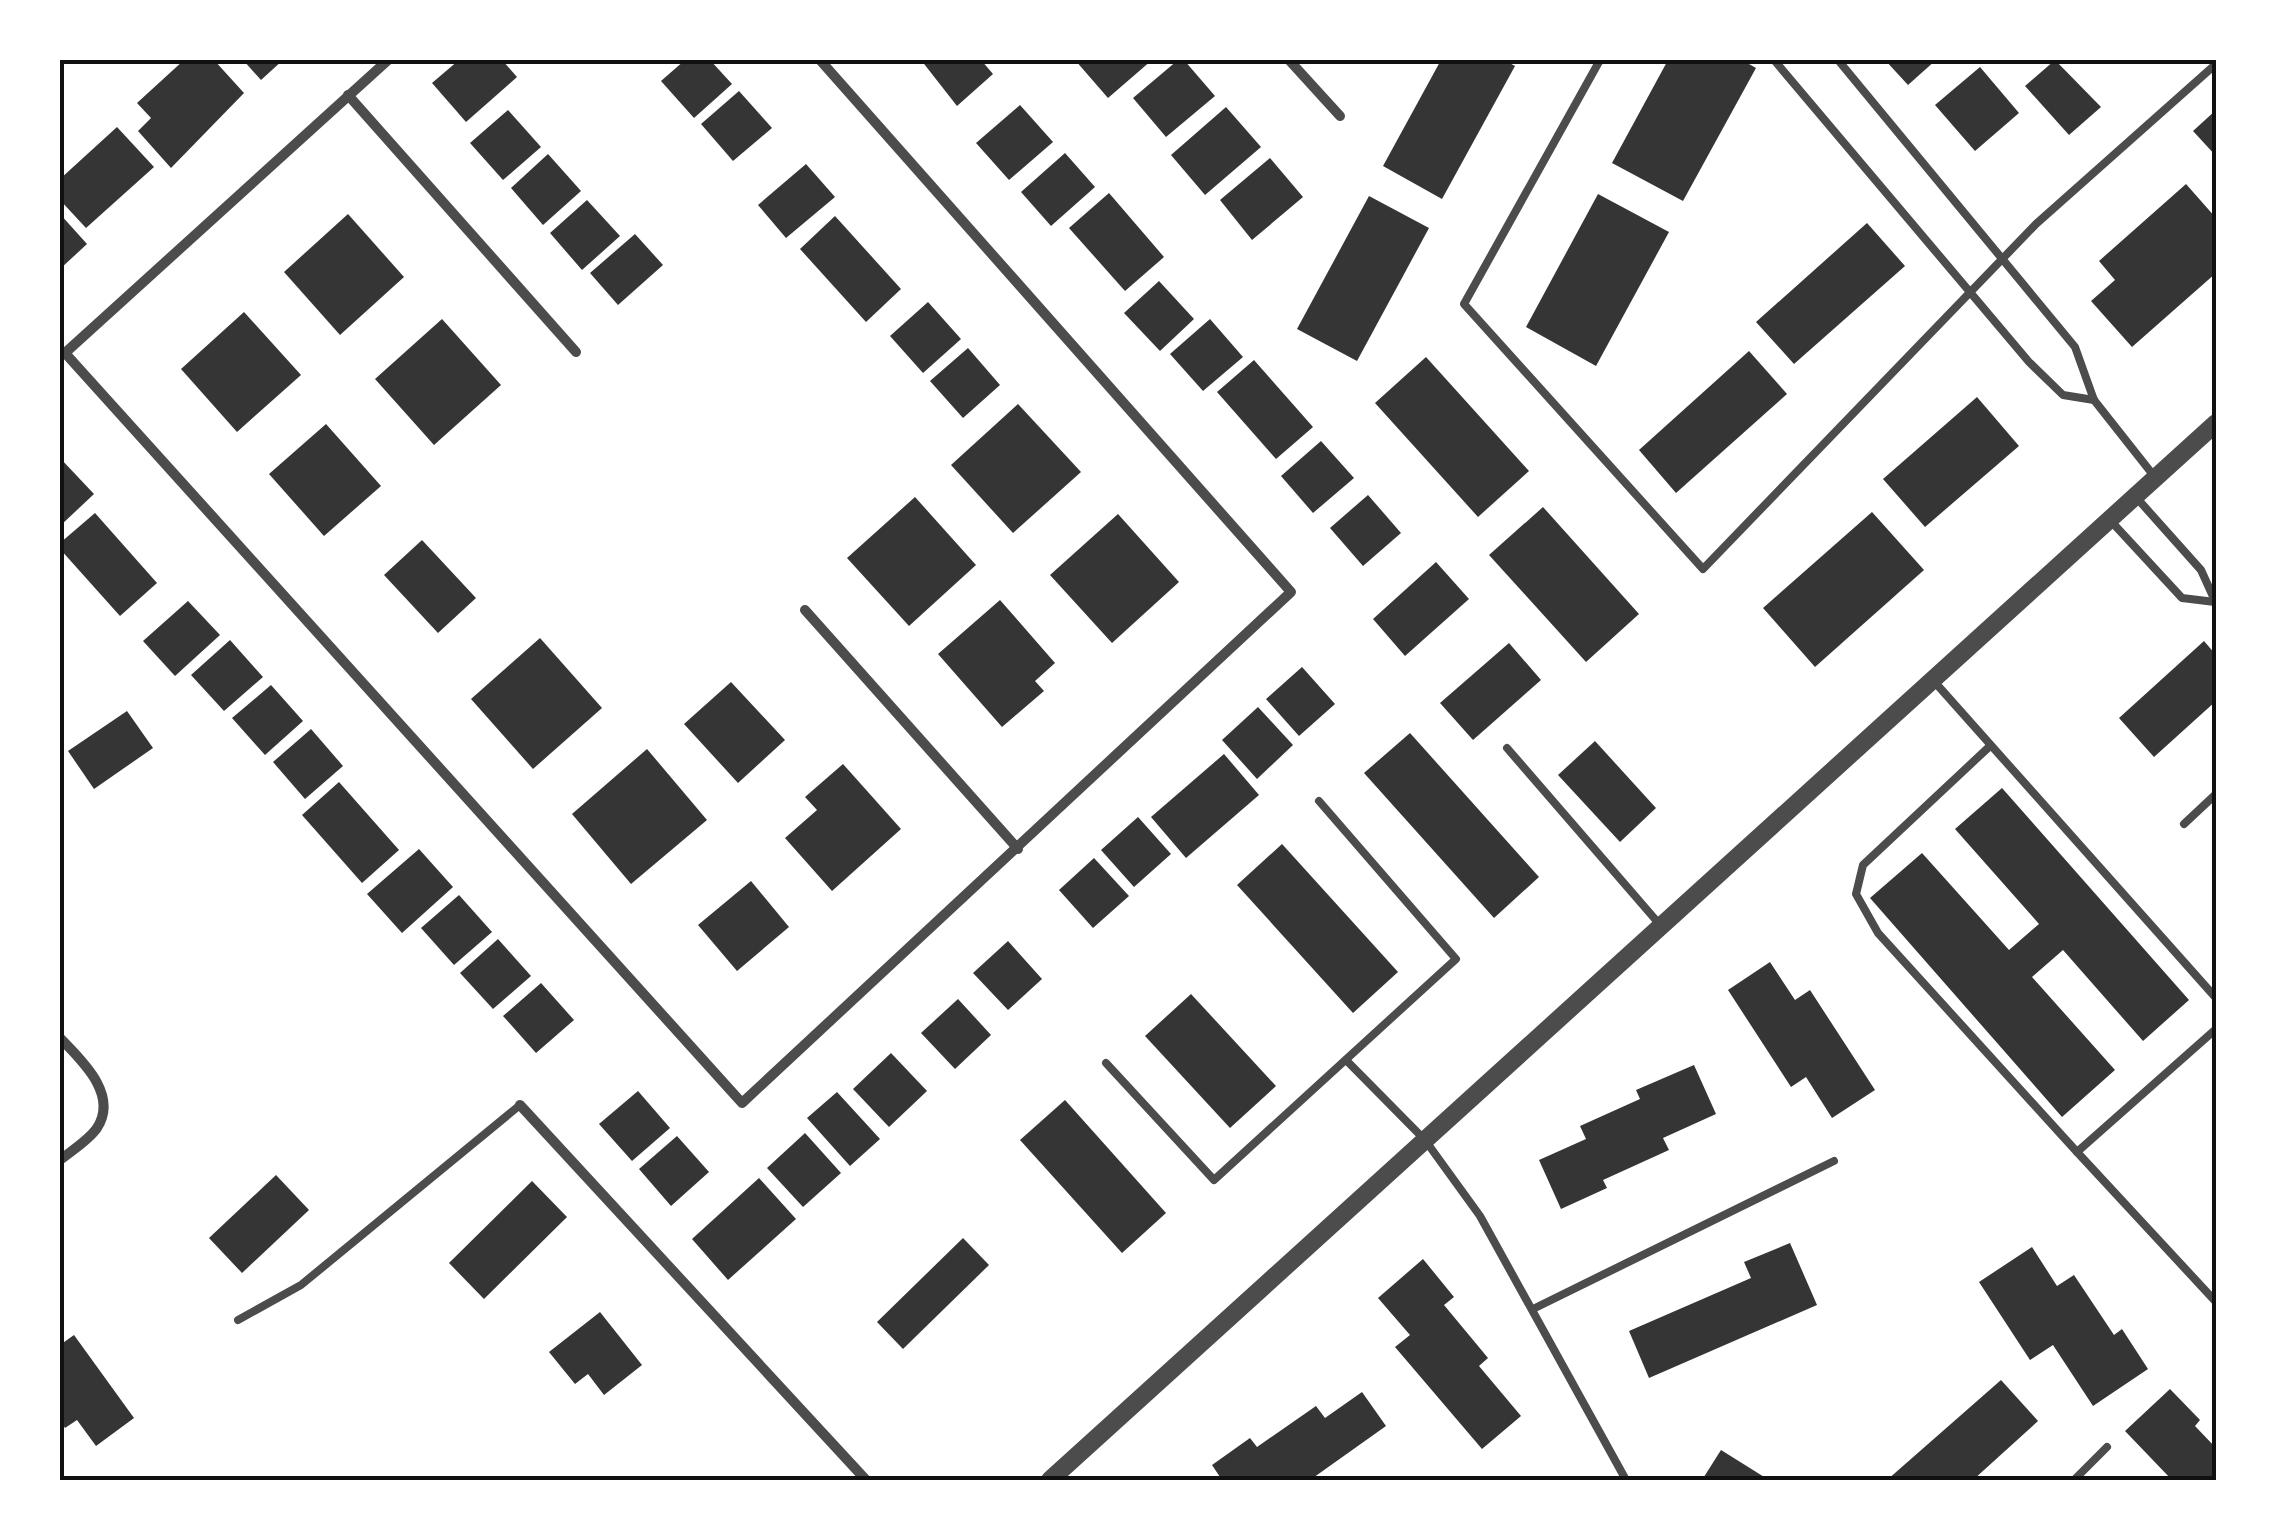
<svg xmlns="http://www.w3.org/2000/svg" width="2276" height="1540" font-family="Manrope,sans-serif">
<rect width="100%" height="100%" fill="#fff"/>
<g fill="#353535">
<polygon points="184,60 214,60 244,93 171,168 138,131 151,118 137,103"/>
<polygon points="243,60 283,60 261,80"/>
<polygon points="459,60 502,60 517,77 466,122 432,83"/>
<polygon points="685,60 710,60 732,84 694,118 661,81"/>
<polygon points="921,60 981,60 993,74 957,106"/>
<polygon points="1075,60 1152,60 1108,98"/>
<polygon points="1178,60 1184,60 1215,96 1166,137 1133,98"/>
<polygon points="1441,60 1504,60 1515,66 1442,199 1383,166"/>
<polygon points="1668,60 1742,60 1756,68 1683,201 1612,163"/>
<polygon points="1885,60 1936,60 1908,85"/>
<polygon points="2055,60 2101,107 2069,135 2025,86"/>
<polygon points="1980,67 2019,113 1975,151 1935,105"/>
<polygon points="739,91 772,128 733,161 701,124"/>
<polygon points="1020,105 1053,142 1009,180 976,143"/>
<polygon points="1226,107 1261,147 1205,195 1171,155"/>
<polygon points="508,110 541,147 503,180 470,143"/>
<polygon points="2216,110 2216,156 2193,131"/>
<polygon points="117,127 154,167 86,228 60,200 60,179"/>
<polygon points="1065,153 1095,187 1051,226 1021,192"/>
<polygon points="548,154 581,191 543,225 511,188"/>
<polygon points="1270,158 1303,197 1252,240 1220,200"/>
<polygon points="806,164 835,197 786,238 758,205"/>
<polygon points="2186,184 2216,218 2216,273 2132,347 2091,301 2115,280 2099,261"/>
<polygon points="1109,193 1164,257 1125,291 1069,228"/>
<polygon points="1598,194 1669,232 1596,366 1526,327"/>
<polygon points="1369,196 1429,228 1357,361 1297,329"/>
<polygon points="587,200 620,236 582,270 550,233"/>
<polygon points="60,214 87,244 60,269"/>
<polygon points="348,214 404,277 340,335 284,272"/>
<polygon points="835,216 901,289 866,322 800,249"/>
<polygon points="1867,223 1905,266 1794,364 1756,322"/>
<polygon points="635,234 663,265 618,305 590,273"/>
<polygon points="1159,281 1194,319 1160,351 1124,313"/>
<polygon points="928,302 961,339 923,373 890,336"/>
<polygon points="244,312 301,375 237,432 181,369"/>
<polygon points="442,319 501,385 434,445 375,379"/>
<polygon points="1210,319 1243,357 1203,391 1170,354"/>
<polygon points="968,348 1000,385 963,418 930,381"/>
<polygon points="1749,351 1787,394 1676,493 1639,450"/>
<polygon points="1426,357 1529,471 1478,517 1375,403"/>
<polygon points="1254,360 1313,427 1276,459 1217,392"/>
<polygon points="1977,397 2019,446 1925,527 1883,479"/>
<polygon points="1018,404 1081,472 1013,533 951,465"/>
<polygon points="326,424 381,486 324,536 269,474"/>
<polygon points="1321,441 1354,478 1313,513 1281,476"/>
<polygon points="60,458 94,494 60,526"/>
<polygon points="1368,495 1401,533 1363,566 1330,528"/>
<polygon points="915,497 976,565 909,626 847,558"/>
<polygon points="1543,507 1639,614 1586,662 1489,555"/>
<polygon points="1872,512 1924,570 1815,667 1763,608"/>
<polygon points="95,513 157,583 120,616 60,549 60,543"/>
<polygon points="1118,514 1179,582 1112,643 1050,575"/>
<polygon points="422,540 476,598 438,633 384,575"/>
<polygon points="1436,562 1469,599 1405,656 1373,619"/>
<polygon points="1000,600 1055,663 1035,681 1044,691 1002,727 938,654"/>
<polygon points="188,601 220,635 175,676 143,641"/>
<polygon points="540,638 602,708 533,769 471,699"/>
<polygon points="230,640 263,677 224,711 191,675"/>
<polygon points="2204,641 2216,655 2216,701 2154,757 2119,718"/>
<polygon points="1509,643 1541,680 1473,740 1440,703"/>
<polygon points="1302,667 1335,704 1299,736 1266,699"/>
<polygon points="731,682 785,740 738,783 684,724"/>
<polygon points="271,685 303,721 265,755 232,718"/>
<polygon points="1258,707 1293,745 1257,779 1222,740"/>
<polygon points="127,711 153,748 94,789 68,751"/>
<polygon points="311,729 343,766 305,799 273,762"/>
<polygon points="1410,733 1539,877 1494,918 1364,773"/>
<polygon points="1595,741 1656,808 1620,842 1558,775"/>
<polygon points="647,749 707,820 631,884 572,814"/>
<polygon points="1224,754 1259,795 1186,858 1151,817"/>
<polygon points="843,764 901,829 832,891 785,838 817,810 805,797"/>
<polygon points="339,782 399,850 362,883 302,815"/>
<polygon points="2002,788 2189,1000 2143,1041 2063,950 2032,977 2115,1070 2062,1117 1870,898 1922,853 2009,950 2039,924 1955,829"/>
<polygon points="1138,817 1171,854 1134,887 1101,850"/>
<polygon points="1282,844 1398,972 1353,1013 1237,885"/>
<polygon points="419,849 453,887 402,933 367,894"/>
<polygon points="1094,858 1129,896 1093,928 1059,890"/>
<polygon points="751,881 789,927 737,971 698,925"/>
<polygon points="459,895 492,932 454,965 421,928"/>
<polygon points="498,939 531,976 493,1009 460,973"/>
<polygon points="1008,941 1042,979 1008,1010 973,973"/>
<polygon points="1770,962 1795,1000 1810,990 1875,1090 1832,1118 1806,1077 1791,1087 1728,990"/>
<polygon points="541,983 574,1020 536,1053 503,1016"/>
<polygon points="1191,994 1276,1086 1230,1128 1145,1036"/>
<polygon points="958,999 991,1035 955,1069 921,1033"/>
<polygon points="891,1053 927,1091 889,1127 853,1089"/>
<polygon points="1694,1065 1716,1114 1663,1138 1669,1150 1603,1180 1607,1188 1561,1209 1539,1160 1586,1139 1580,1126 1640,1099 1636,1090"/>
<polygon points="638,1091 670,1128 632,1161 599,1124"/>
<polygon points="837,1092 880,1139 850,1166 807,1118"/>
<polygon points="1065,1100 1166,1213 1122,1253 1020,1140"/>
<polygon points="805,1133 841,1173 803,1207 767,1168"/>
<polygon points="677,1136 709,1172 671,1206 639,1169"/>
<polygon points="276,1175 309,1210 242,1273 209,1238"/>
<polygon points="759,1178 796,1219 728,1280 692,1239"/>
<polygon points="532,1181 567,1217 484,1299 449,1263"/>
<polygon points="963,1238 989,1265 903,1349 877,1322"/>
<polygon points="1790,1243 1817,1305 1649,1378 1629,1331 1751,1278 1744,1262"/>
<polygon points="2032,1247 2057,1286 2074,1275 2114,1335 2122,1329 2148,1369 2093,1406 2053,1345 2030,1360 1979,1282"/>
<polygon points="1423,1259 1454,1297 1444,1305 1488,1358 1479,1366 1521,1416 1482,1449 1395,1347 1410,1335 1378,1298"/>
<polygon points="600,1312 642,1365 604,1395 588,1374 575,1384 549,1352"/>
<polygon points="74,1335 134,1418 96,1446 77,1420 65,1428 60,1421 60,1345"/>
<polygon points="2001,1380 2038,1421 1973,1480 1887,1480"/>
<polygon points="2170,1389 2200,1420 2195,1426 2216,1448 2216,1480 2172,1480 2125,1431"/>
<polygon points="1362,1392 1386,1426 1310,1480 1222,1480 1212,1465 1250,1438 1257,1447 1316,1406 1325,1418"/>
<polygon points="1721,1450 1769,1480 1702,1480"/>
</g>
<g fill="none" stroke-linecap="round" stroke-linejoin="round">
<g stroke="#4c4c4c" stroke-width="8">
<polyline points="1600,60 1464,304 1703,569 2036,224 2216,64"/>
<polyline points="1774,60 2029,362 2063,395 2094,400"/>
<polyline points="1838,60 2075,347 2094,400 2154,476"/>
<polyline points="2135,496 2201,570 2216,603"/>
<polyline points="2109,519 2182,598 2215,602"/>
<polyline points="1932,679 2216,998"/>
<polyline points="1990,746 1863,865 1856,894 1878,933 2077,1152 2216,1029"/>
<polyline points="1507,748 1661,926"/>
<polyline points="2184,824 2216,794"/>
<polyline points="1346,1060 1425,1140 1480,1216 1626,1480"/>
<polyline points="1106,1063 1214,1180 1456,959 1319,801"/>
<polyline points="2077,1152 2216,1302"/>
<polyline points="1535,1308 1834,1161"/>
<polyline points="238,1320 301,1285 520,1105"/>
<polyline points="2074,1480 2107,1447"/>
</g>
<g stroke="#4c4c4c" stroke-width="10">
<polyline points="388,60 65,353 742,1103 1291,592 820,60"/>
<polyline points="1289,60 1340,116"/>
<polyline points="348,95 576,352"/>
<polyline points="805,610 1018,849"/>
<path d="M 60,1038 C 81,1060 119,1094 97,1128 C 89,1140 71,1151 60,1160"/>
<polyline points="520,1105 866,1480"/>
</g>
<polyline stroke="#4c4c4c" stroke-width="18" points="1050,1480 2216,423"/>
</g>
<rect width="2276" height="1540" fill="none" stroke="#ffffff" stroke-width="125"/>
<rect x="62" y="62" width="2152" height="1416" fill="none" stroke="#111" stroke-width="4"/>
</svg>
